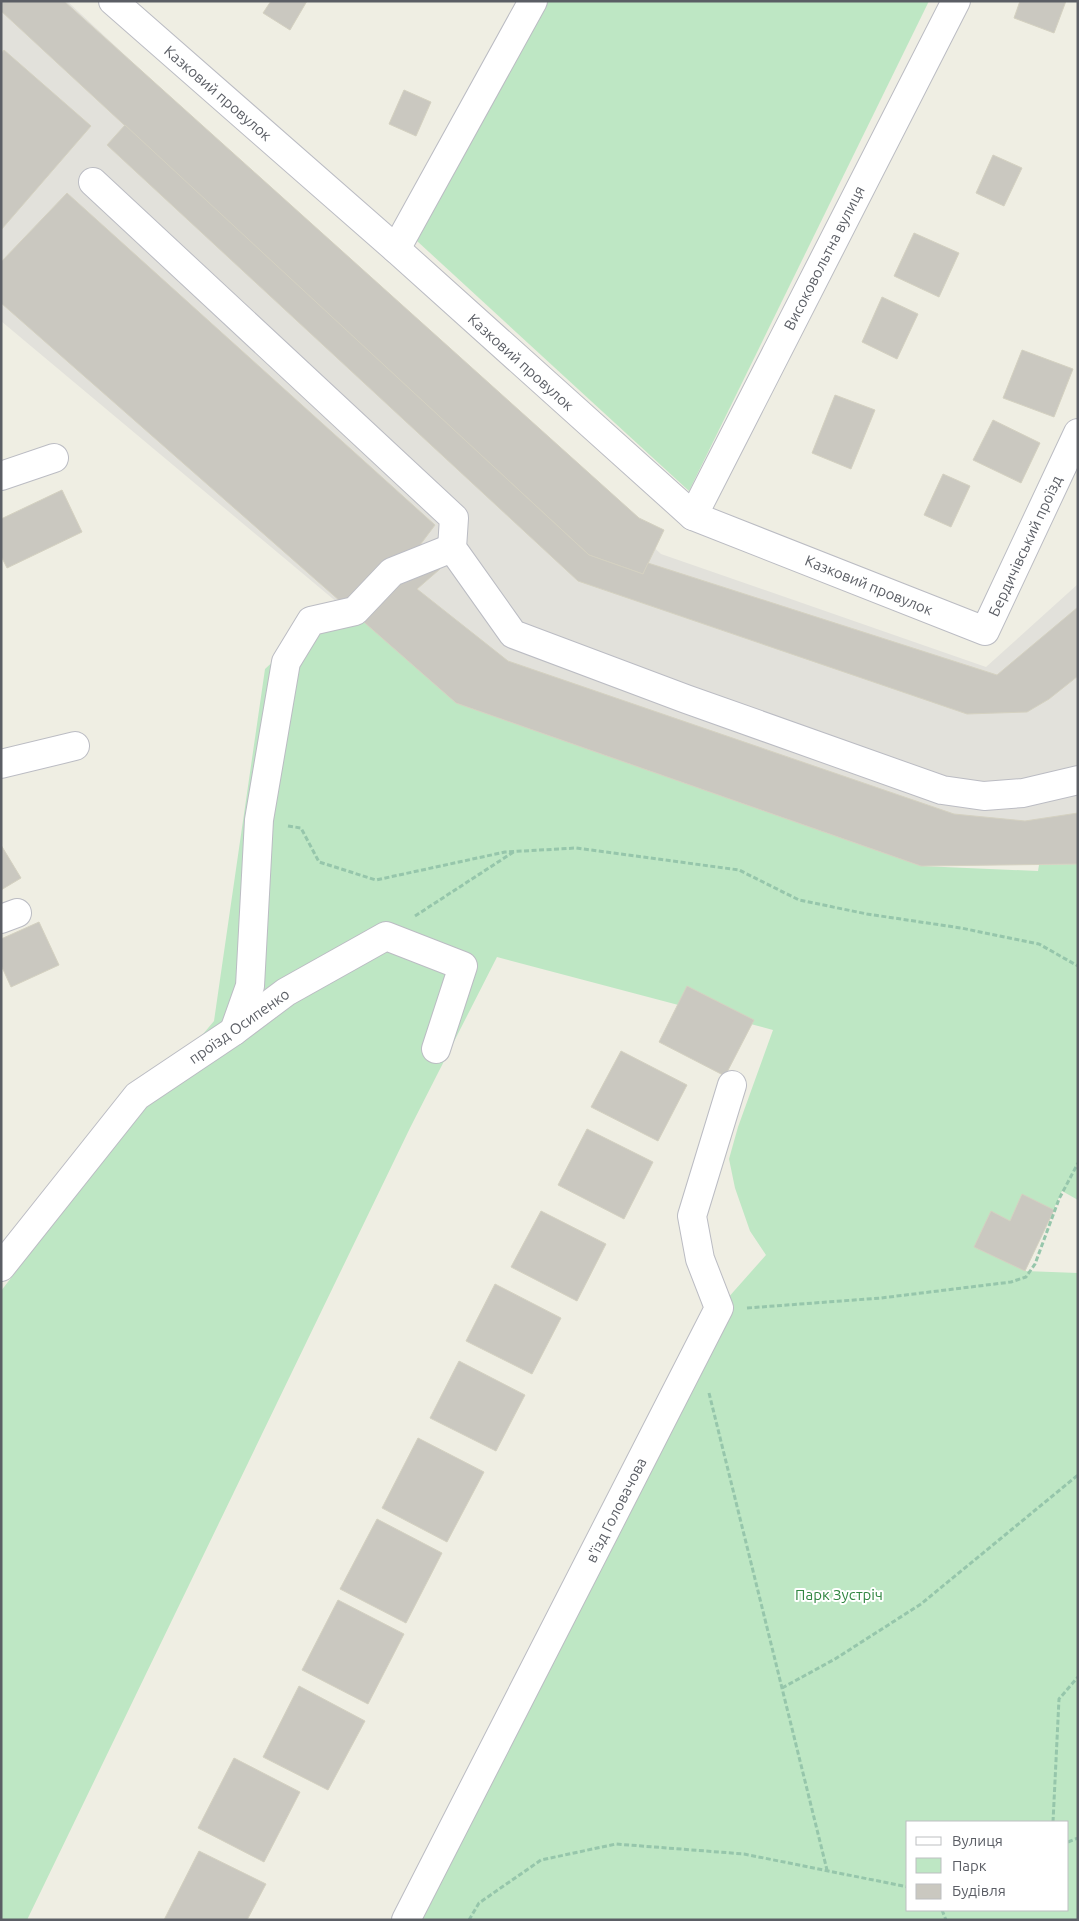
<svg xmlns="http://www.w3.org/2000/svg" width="1079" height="1921" font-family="Ubuntu,sans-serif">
<rect width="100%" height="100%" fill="#efeee3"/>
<polygon fill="#e2e1db" points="1,1 67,1 661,554 986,667 1078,584 1078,864 921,866 437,686 1,321"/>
<g fill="#bee7c4" fill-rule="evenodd">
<polygon points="545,1 929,1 689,491 417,241"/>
<path d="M 339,600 L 456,703 L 921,866 L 1038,871 L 1039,865 L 1078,864 L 1078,1200 L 1062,1191 L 1025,1271 L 1078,1273 L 1078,1920 L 406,1920 L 719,1308 L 766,1255 L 750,1231 L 735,1188 L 729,1159 L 738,1127 L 773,1030 L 497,957 L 410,1128 L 27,1920 L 1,1920 L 1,1291 L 144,1104 L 214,1021 L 265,669 ZM 908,1822 L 1068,1822 L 1068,1910 L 908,1910 Z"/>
</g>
<g fill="#cac8c0" stroke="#d4d1c1">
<polygon points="1,1 64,1 639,518 664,530 643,574 589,555 1,11"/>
<polygon points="271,1 307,1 290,30 263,13"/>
<polygon points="1020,1 1066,1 1054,33 1014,18"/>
<polygon points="4,50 91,126 1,230 1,54"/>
<polygon points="404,90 431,102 416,136 389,124"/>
<polygon points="125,125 589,555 643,574 648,563 997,675 1078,607 1078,676 1049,699 1027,712 967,714 578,581 107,145"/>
<polygon points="993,155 1022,168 1004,206 976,193"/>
<polygon points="67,193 435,525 417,549 440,569 417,589 508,661 954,814 1025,821 1078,813 1078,864 921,866 456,703 1,303 1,262"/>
<polygon points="914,233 959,253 939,297 894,276"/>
<polygon points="882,297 918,314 897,359 862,342"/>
<polygon points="1022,350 1073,369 1054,417 1003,398"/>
<polygon points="835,395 875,410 851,469 812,453"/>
<polygon points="993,420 1040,443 1021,483 973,460"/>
<polygon points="943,474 970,486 951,527 924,515"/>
<polygon points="62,490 82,532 7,568 1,556 1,519"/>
<polygon points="1,845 21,878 1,890"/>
<polygon points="39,922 59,965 11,987 1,965 1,939"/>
<polygon points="687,986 754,1020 725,1076 659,1042"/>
<polygon points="621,1051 687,1085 658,1141 591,1107"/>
<polygon points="587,1129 653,1162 624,1219 558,1185"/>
<polygon points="1022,1194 1054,1210 1025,1271 974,1247 991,1211 1010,1221"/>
<polygon points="541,1211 606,1244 577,1301 511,1267"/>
<polygon points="495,1284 561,1318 532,1374 466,1341"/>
<polygon points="459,1361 525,1395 496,1451 430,1418"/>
<polygon points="418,1438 484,1472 447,1542 382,1508"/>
<polygon points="377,1519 442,1553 406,1623 340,1589"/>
<polygon points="338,1600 404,1634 368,1704 302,1670"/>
<polygon points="299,1686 365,1721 328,1790 263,1757"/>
<polygon points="234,1758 300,1792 264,1862 198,1828"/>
<polygon points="199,1851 266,1884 247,1920 164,1920"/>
</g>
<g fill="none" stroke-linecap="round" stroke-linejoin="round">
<g stroke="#bbbcc3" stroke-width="30">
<g id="minor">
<polyline points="113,1 396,249 693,516 985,631 1078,433"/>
<polyline points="93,182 454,518 452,548 513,634 686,699 942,790 984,796 1023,793 1078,780"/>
<polyline points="396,249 533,1"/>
<polyline points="1,476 54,458"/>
<polyline points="693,516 956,1"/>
<polyline points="1,764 75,746"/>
<polyline points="1,919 17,913"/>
<polyline points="234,1031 250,986 259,820 286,662 311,621 355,611 392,572 452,548"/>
<polyline points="1,1267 137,1096 234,1031 286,992 386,936 463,966 436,1049"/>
<polyline points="406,1920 719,1308 700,1259 692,1216 732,1085"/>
</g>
</g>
<g stroke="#96c6ab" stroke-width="3" stroke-dasharray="5 2.5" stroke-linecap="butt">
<polyline points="288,826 301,828 319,862 376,880 505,852 576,848 739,870 799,900 867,914 961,928 1039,944 1078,966"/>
<polyline points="415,916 515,851"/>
<polyline points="747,1308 881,1298 1011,1282 1026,1277 1035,1264 1059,1199 1078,1163"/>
<polyline points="709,1393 827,1870"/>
<polyline points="782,1688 835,1659 921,1604 1078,1475"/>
<polyline points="1053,1822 1059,1699 1078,1677"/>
<polyline points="1068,1842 1078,1838"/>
<polyline points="942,1910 946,1920"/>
<polyline points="469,1920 479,1903 541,1860 616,1844 744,1854 908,1887"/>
</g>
<use href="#minor" stroke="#fff" stroke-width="28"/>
</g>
<g text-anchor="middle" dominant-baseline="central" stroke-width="4" stroke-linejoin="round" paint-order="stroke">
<g font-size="15" fill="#5b5e65" stroke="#fff">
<text transform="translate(218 93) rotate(41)">Казковий провулок</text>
<text transform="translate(824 258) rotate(-63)">Високовольтна вулиця</text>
<text transform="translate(521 362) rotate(42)">Казковий провулок</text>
<text transform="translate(1025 546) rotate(-65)">Бердичівський проїзд</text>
<text transform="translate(869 585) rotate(22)">Казковий провулок</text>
<text transform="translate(239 1026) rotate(-35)">проїзд Осипенко</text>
<text transform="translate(616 1510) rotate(-63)">в'їзд Головачова</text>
</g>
<g font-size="15" fill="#318641" stroke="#fff">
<text x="839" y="1594">Парк Зустріч</text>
</g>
</g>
<rect width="1079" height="1921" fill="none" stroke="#5b5e65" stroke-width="5"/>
<rect x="906" y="1821" width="162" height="90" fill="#ffffff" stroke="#bdbfc1"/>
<rect x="916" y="1837" width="25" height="8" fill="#ffffff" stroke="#bdbfc1"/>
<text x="952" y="1846" font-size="15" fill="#5b5e65">Вулиця</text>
<rect x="916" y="1858" width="25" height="15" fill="#bee7c4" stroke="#bdbfc1"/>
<text x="952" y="1871" font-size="15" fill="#5b5e65">Парк</text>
<rect x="916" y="1884" width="25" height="15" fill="#cac8c0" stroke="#bdbfc1"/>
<text x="952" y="1896" font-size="15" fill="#5b5e65">Будівля</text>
</svg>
